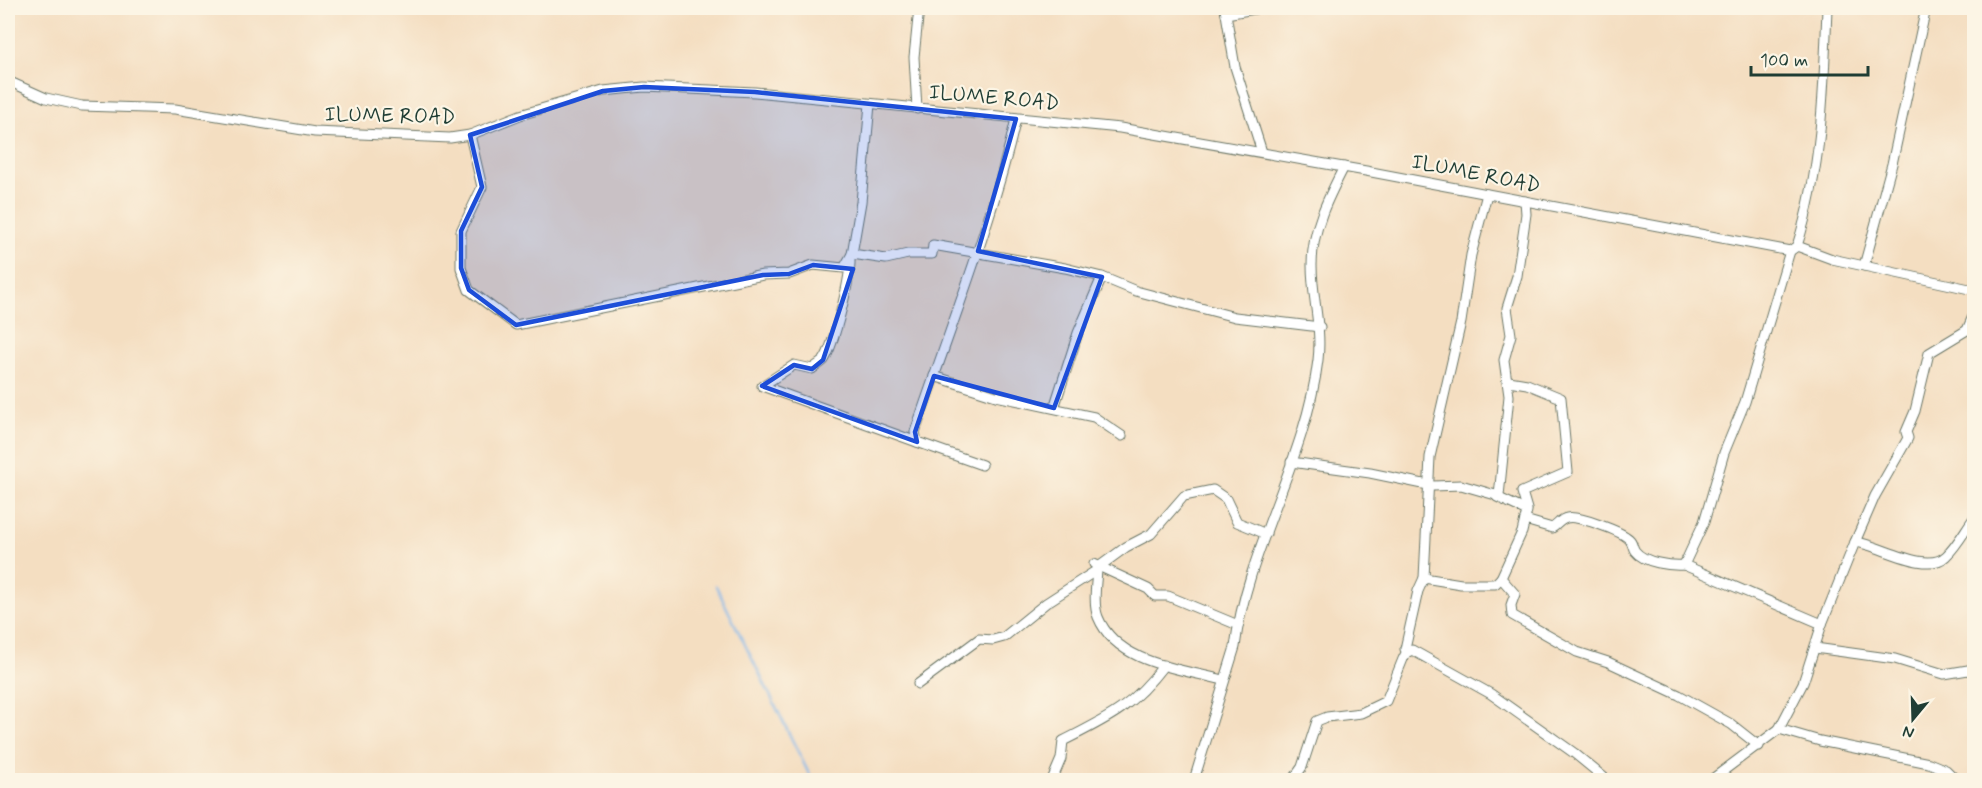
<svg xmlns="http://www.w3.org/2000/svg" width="1982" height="788" font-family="Mynerve,sans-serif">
<rect width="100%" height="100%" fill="#fcf5e5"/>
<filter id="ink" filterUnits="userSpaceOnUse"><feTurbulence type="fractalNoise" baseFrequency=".0167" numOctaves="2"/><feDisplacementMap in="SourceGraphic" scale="12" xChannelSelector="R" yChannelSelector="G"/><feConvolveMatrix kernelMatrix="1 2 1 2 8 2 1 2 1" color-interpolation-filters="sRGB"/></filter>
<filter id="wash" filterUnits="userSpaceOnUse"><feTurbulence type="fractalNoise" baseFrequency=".008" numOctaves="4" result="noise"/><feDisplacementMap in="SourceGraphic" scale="24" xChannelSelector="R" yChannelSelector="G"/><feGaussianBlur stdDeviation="1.35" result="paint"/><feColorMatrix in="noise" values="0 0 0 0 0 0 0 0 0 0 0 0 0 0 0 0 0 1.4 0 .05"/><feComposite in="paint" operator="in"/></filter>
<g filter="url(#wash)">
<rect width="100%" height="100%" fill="#f4dec1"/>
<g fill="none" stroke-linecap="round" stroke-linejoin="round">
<polyline stroke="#7ab6ec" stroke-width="2" points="716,586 812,780"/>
</g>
</g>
<g filter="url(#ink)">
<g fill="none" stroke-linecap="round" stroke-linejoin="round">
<g stroke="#6a7565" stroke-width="11">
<g id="minor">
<polyline points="1225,8 1235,67 1262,152"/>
<polyline points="1974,8 1974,14"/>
<polyline points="1226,14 1260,8"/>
<polyline points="8,81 46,98 82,106 175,109 315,132 450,138 470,135 520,115 603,91 644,87 755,92 1120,128 1366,171 1790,251 1797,246 1832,259 1974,290"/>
<polyline points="917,109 914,57 919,8"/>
<polyline points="470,135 482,187 461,231 461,268 469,290 516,325 763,275 789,274 813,265 844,268 852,254 886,259 908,254 932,254 933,245 1065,268 1102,277 1136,291 1235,317 1320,327"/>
<path d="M 1797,246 C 1822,168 1824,89 1827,8"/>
<polyline points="1790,251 1745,402 1724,453 1704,522 1684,565 1822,624"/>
<polyline points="852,254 861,202 870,104"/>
<path d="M 850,259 C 851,277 834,345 824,360 C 821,363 816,366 812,369 L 794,365 L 762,386 L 917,442"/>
<polyline points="1864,266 1892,164 1926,8"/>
<polyline points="934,376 996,396 1094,417 1122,436"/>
<polyline points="1509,381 1527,384 1561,398 1568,472 1522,492 1527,509"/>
<polyline points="1054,408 1078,333 1102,277"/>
<polyline points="1291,462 1370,473 1433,486 1461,485 1499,496 1509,396 1504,360 1511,335 1507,308 1517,276 1526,214 1525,201"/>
<path d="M 982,465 L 917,442 L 915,432 C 950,328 991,226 1016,119"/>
<polyline points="1497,497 1527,511 1522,532 1501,578 1515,594 1511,605 1512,615 1577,652 1608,662 1679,695 1731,724 1759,746"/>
<path d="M 1525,520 L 1552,528 C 1558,525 1560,519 1567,518 C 1577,515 1621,531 1629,539 C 1633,542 1632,547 1635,551 C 1644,563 1671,566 1684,565"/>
<polyline points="1855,542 1875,496 1908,438 1906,432 1915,411 1929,353 1967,330 1974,314"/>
<polyline points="1094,564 1148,589 1155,596 1168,596 1233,623"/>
<path d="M 1097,570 C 1096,585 1093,604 1098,617 C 1117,664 1182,669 1223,680"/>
<polyline points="1424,578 1461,584 1495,584 1501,578"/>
<polyline points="1815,648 1895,659 1944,674 1974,669"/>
<polyline points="1405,649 1418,591 1424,578 1430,457 1461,322 1471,255 1487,194"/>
<polyline points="918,684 979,639 993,640 1004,637 1046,603 1097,570 1100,566 1126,547 1151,534 1184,496 1213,490 1226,499 1237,522 1266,534"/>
<polyline points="1779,729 1820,741 1929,763 1946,770 1956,780"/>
<path d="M 1052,780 L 1061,759 L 1063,741 C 1110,717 1131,708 1164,665"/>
<path d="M 1194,780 L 1235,647 C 1247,548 1306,460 1318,360 C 1322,327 1312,298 1312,265 C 1312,229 1328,198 1344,167"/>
<polyline points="1293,780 1302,767 1317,721 1327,717 1361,713 1386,701 1403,659 1406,653 1412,650 1491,694 1574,753 1607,780"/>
<path d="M 1711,780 L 1779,729 L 1803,683 L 1822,624 L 1855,542 C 1878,544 1927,575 1946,556 C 1957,546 1965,530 1974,518"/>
</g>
</g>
<use href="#minor" stroke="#fff" stroke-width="9"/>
</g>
</g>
<path fill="#1d4ed8" fill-opacity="0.2" stroke="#1d4ed8" stroke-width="4.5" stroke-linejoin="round" d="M 644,87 L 755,92 L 1016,119 L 978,251 L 1102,277 L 1054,408 L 934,376 L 915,432 L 917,442 L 762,386 L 794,365 L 812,369 L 823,360 L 853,269 L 813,265 L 789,274 L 763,275 L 516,325 L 469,290 L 461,268 L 461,231 L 482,187 L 470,135 L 603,91 Z"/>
<g text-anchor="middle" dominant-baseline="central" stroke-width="4.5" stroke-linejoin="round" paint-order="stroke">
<g font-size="21" fill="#1f3d34" stroke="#fcf5e5">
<text transform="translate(994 98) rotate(5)">ILUME ROAD</text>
<text transform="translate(390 116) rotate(1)">ILUME ROAD</text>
<text transform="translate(1476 174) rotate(11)">ILUME ROAD</text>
</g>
</g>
<rect width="1982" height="788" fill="none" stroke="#fcf5e5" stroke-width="30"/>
<g transform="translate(1913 719) rotate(199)" stroke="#fcf5e5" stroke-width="4.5" paint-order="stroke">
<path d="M0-4.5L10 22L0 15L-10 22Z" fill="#1f3d34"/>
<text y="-9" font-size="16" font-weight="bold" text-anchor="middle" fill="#1f3d34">N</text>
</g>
<path d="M1751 66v9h117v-9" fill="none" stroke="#1f3d34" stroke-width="3"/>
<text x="1760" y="66" font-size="18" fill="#1f3d34" stroke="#fcf5e5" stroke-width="4.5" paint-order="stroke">100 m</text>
</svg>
